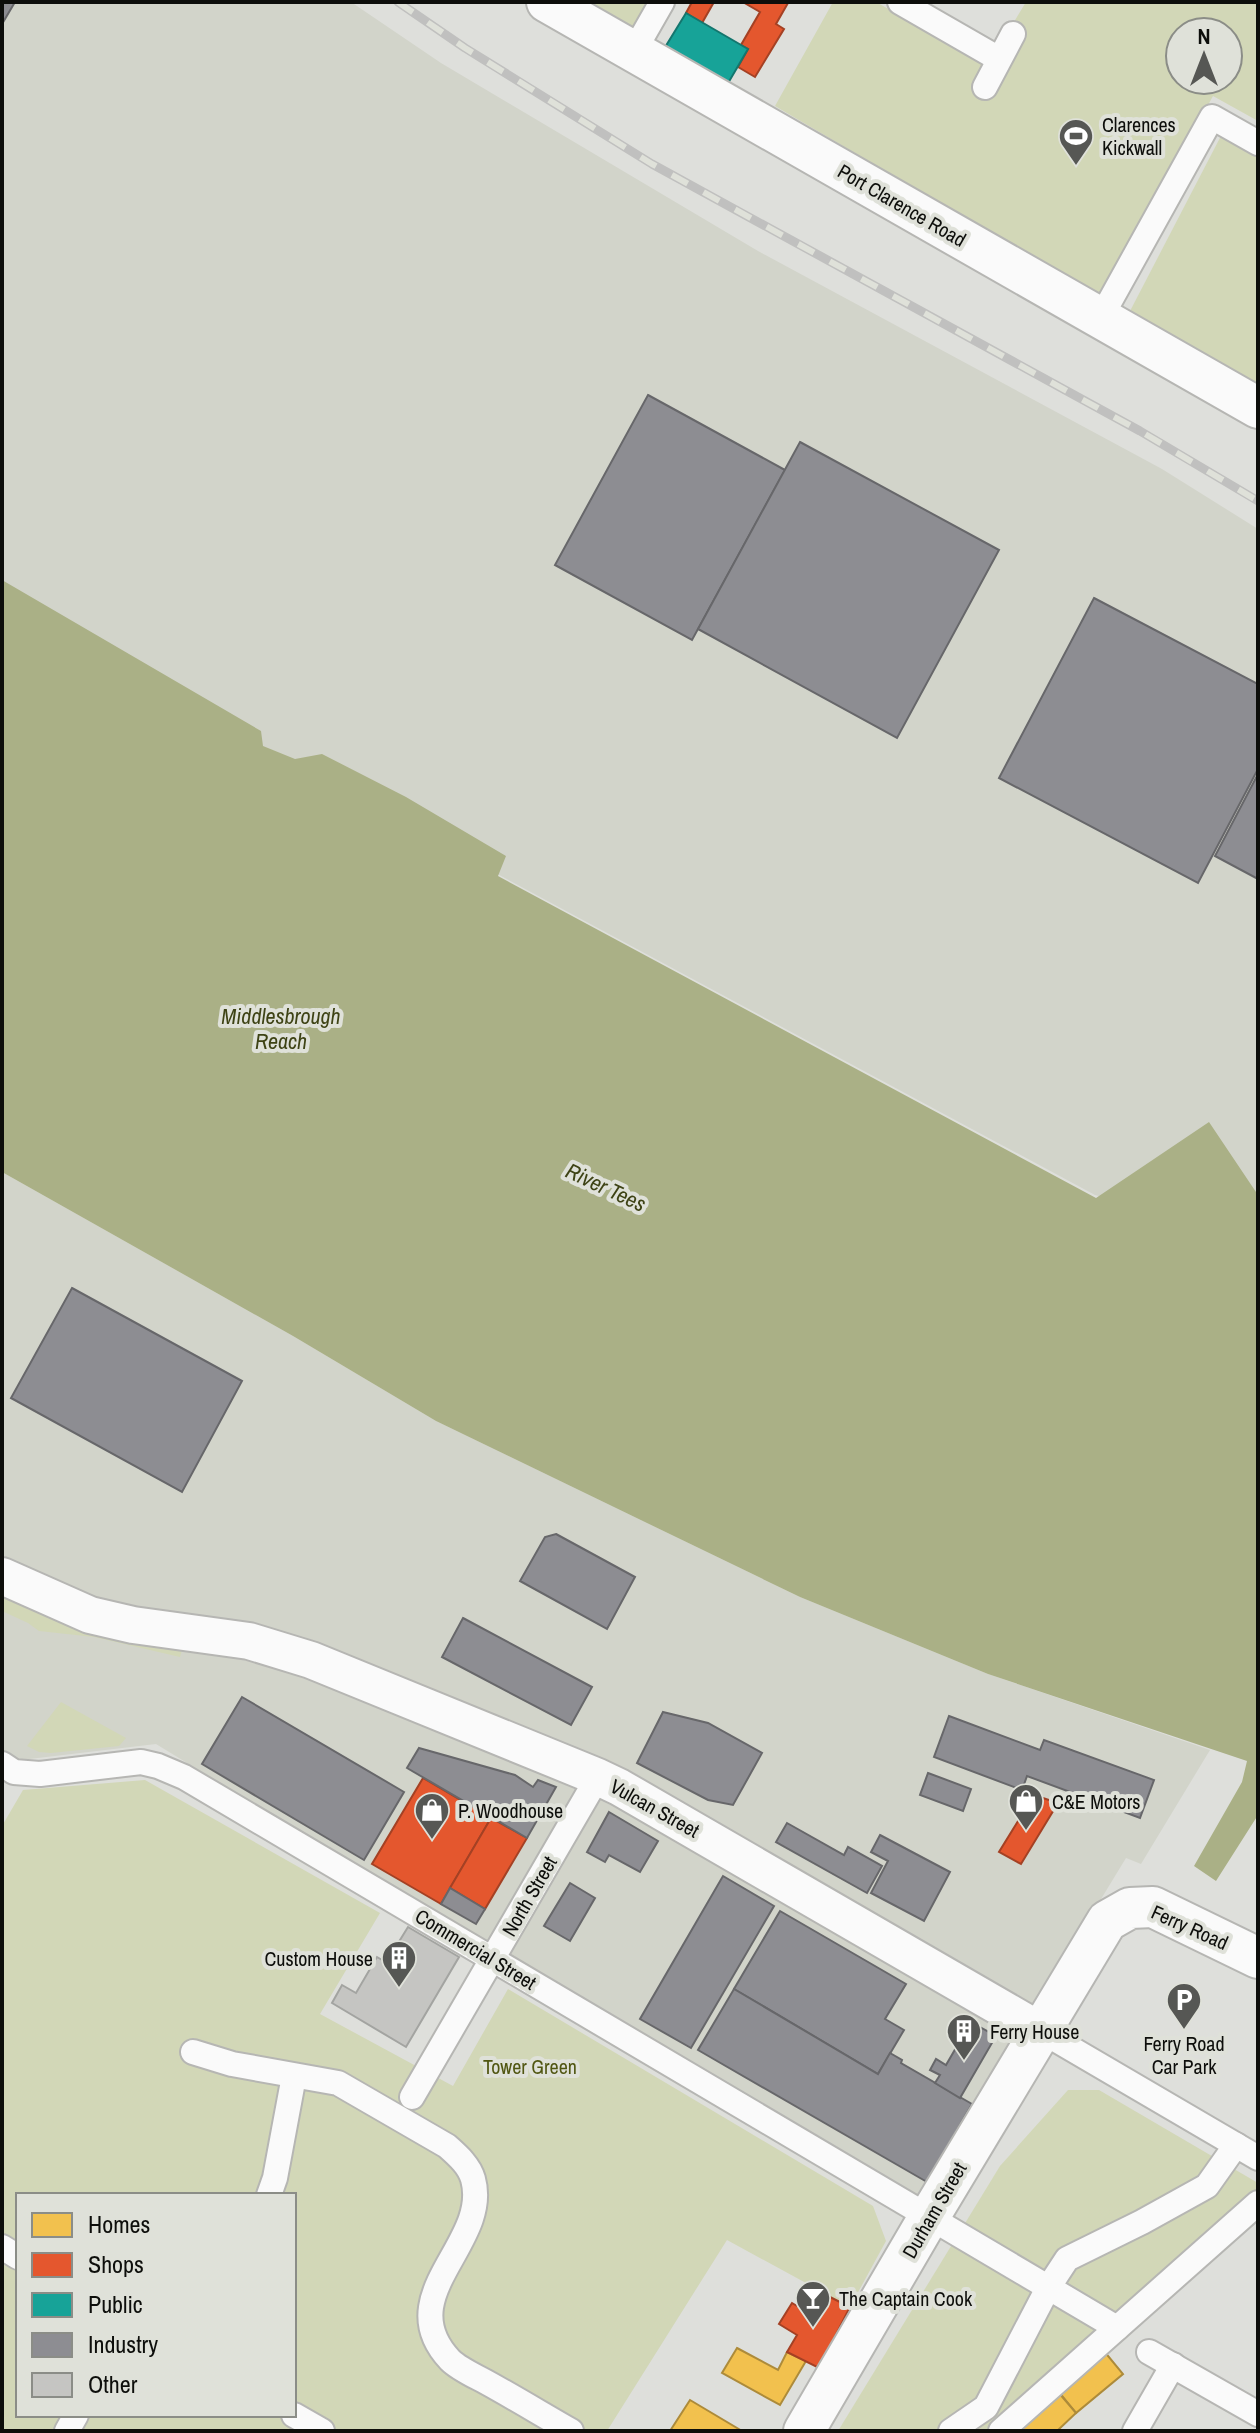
<svg xmlns="http://www.w3.org/2000/svg" width="1260" height="2433" font-family="'Archivo Narrow',sans-serif">
<rect width="100%" height="100%" fill="#dedfdb"/>
<g fill="#d2d4ca">
<polygon points="2,2 351,2 441,63 758,251 1162,469 1258,529 1258,1240 1095,1195 2,608"/>
<polygon points="2,1172 293,1336 436,1421 800,1597 988,1674 1210,1750 1141,1864 1126,1858 914,2206 156,1744 21,1760 2,1753"/>
</g>
<g fill="#d2d7b7" fill-rule="evenodd">
<polygon points="584,2 653,2 635,33"/>
<path d="M 833,2 L 876,2 L 988,65 L 1026,2 L 1258,2 L 1258,121 L 1213,96 L 1101,298 L 775,106 ZM 1180,32 L 1228,32 L 1228,80 L 1180,80 Z"/>
<polygon points="1223,132 1258,152 1258,387 1129,313"/>
<polygon points="2,1590 182,1650 180,1657 94,1637 39,1631 28,1623 2,1611"/>
<polygon points="61,1702 126,1738 119,1746 51,1753 39,1752 27,1746"/>
<path d="M 145,1780 L 380,1913 L 320,2014 L 453,2086 L 508,1989 L 873,2206 L 886,2241 L 850,2307 L 727,2240 L 607,2431 L 2,2431 L 2,1826 L 23,1790 ZM 18,2195 L 294,2195 L 294,2415 L 18,2415 Z"/>
<polygon points="1068,2090 1099,2090 1258,2183 1258,2209 1016,2431 838,2431 1000,2166"/>
</g>
<polygon fill="#aab086" points="2,580 261,731 263,746 295,759 322,754 406,797 506,856 498,876 1096,1198 1209,1122 1258,1195 1258,1815 1216,1881 1194,1866 1242,1782 1247,1761 988,1674 800,1597 436,1421 293,1336 2,1172"/>
<g fill="#f2c14e" stroke="#ad8b3a" stroke-width="2">
<polygon points="1099,2345 1123,2374 1076,2413 1053,2385"/>
<polygon points="737,2348 778,2370 787,2352 806,2361 780,2405 722,2373"/>
<polygon points="1059,2393 1076,2413 1057,2431 1017,2431"/>
<polygon points="690,2400 742,2431 670,2431"/>
</g>
<g fill="#e4572e" stroke="#a44124" stroke-width="2">
<polygon points="692,2 714,2 702,23 686,13"/>
<polygon points="743,2 788,3 776,24 784,29 755,77 738,67 748,49 741,45 760,12"/>
<polygon points="423,1778 491,1818 441,1904 372,1864"/>
<polygon points="1034,1795 1058,1803 1021,1864 999,1852"/>
<polygon points="491,1818 527,1838 485,1909 450,1888"/>
<polygon points="820,2292 850,2307 819,2368 787,2352 797,2335 779,2324 792,2303 809,2313"/>
</g>
<polygon fill="#17a398" stroke="#14766e" stroke-width="2" points="686,13 748,49 727,85 664,49"/>
<g fill="#8d8d92" stroke="#67676a" stroke-width="2">
<polygon points="2,2 15,2 2,24"/>
<polygon points="648,395 785,470 692,640 555,565"/>
<polygon points="800,442 999,550 897,738 698,629"/>
<polygon points="1094,598 1258,684 1258,769 1198,883 999,778"/>
<polygon points="1258,774 1258,879 1215,856"/>
<polygon points="72,1288 242,1381 182,1492 11,1398"/>
<polygon points="556,1534 635,1577 607,1629 520,1581 545,1537"/>
<polygon points="463,1618 592,1687 571,1725 442,1657"/>
<polygon points="242,1697 404,1792 364,1860 202,1764"/>
<polygon points="663,1712 708,1723 762,1753 733,1805 708,1800 637,1763"/>
<polygon points="949,1716 1040,1750 1044,1740 1154,1780 1140,1818 1027,1776 1022,1790 934,1757"/>
<polygon points="419,1748 515,1775 533,1787 538,1780 556,1787 527,1838 407,1768"/>
<polygon points="928,1773 971,1789 963,1811 920,1795"/>
<polygon points="609,1812 658,1841 640,1872 609,1855 605,1862 587,1852"/>
<polygon points="787,1823 844,1855 848,1847 882,1866 867,1893 776,1842"/>
<polygon points="880,1835 950,1872 924,1921 871,1893 888,1861 871,1852"/>
<polygon points="723,1876 774,1906 691,2048 640,2019"/>
<polygon points="570,1883 595,1898 570,1941 544,1926"/>
<polygon points="450,1888 485,1909 476,1924 441,1904"/>
<polygon points="780,1911 906,1984 885,2019 904,2030 878,2074 734,1989"/>
<polygon points="734,1989 878,2074 890,2053 902,2060 901,2063 972,2104 927,2182 698,2050"/>
<polygon points="971,2022 996,2036 960,2098 935,2083 940,2075 930,2070 936,2059 946,2065"/>
</g>
<polygon fill="#c5c5c2" stroke="#a3a4a1" stroke-width="2" points="408,1927 459,1957 406,2047 332,2003 342,1985 356,1993 377,1957 394,1967 400,1958 392,1953"/>
<g fill="none" stroke-linecap="round" stroke-linejoin="round">
<g stroke="#b6b6b3" stroke-width="28">
<g id="street">
<polyline points="900,2 999,59"/>
<polyline points="634,51 662,2"/>
<polyline points="985,87 1013,34"/>
<polyline points="1100,319 1212,117 1258,143"/>
<polyline points="2,1764 14,1772 40,1774 141,1762 158,1766 184,1777 1117,2328"/>
<polyline points="1041,2031 1258,2158"/>
<path d="M 193,2052 L 232,2064 L 338,2083 L 447,2146 C 457,2155 469,2165 473,2179 C 491,2244 389,2295 450,2360 C 459,2369 475,2376 486,2382 C 515,2398 543,2415 571,2431"/>
<polyline points="412,2097 598,1777"/>
<polyline points="269,2195 275,2178 294,2076"/>
<polyline points="2,2247 18,2257"/>
<polyline points="1149,2352 1258,2414"/>
<polyline points="294,2415 322,2431"/>
<polyline points="67,2431 76,2415"/>
<polyline points="951,2431 986,2407 1048,2288 1067,2259 1142,2222 1207,2186 1236,2145"/>
<polyline points="1001,2431 1258,2203"/>
<polyline points="1135,2431 1173,2365"/>
</g>
</g>
<g stroke="#b6b6b3" stroke-width="40">
<polyline id="secondary" points="2,1576 90,1615 133,1625 249,1641 311,1660 598,1777 619,1787 1041,2031"/>
</g>
<g stroke="#b6b6b3" stroke-width="44">
<g id="primary">
<polyline points="547,2 1258,408"/>
<polyline points="804,2431 929,2217 1107,1921 1130,1908 1153,1907 1258,1958"/>
</g>
</g>
<use href="#street" stroke="#fafafa" stroke-width="24"/>
<use href="#secondary" stroke="#fafafa" stroke-width="36"/>
<use href="#primary" stroke="#fafafa" stroke-width="40"/>
<g stroke="#c0c0bf" stroke-width="9">
<polyline id="rail" points="398,2 465,48 652,164 1140,431 1258,501"/>
</g>
<use href="#rail" stroke="#dfe1d9" stroke-width="6" stroke-dasharray="18" stroke-linecap="butt"/>
</g>
<defs>
<g id="stadium-pin" transform="scale(1.8)"><path d="M0 17L-7.5 6A9.5 9.5 0 1 1 7.5 6Z" fill="#565754" stroke="#dfe1d9"/><path d="M0-5a6.5 5 0 1 0 0 10a6.5 5 0 1 0 0-10ZM-3.5-1.8h7v3.6h-7Z" fill="#fff"/></g>
<g id="shop-pin" transform="scale(1.8)"><path d="M0 17L-7.5 6A9.5 9.5 0 1 1 7.5 6Z" fill="#565754" stroke="#dfe1d9"/><path d="M-5-2.5h2.3a2.7 3.5 0 0 1 5.4 0H5L5.5 6h-11ZM-1.5-2.5h3a1.5 2.3 0 0 0-3 0Z" fill="#fff"/></g>
<g id="building-pin" transform="scale(1.8)"><path d="M0 17L-7.5 6A9.5 9.5 0 1 1 7.5 6Z" fill="#565754" stroke="#dfe1d9"/><path d="M-4-6H4V6H1V3H-1V6H-4ZM-2.5-4.3h1.7v1.8h-1.7ZM.8-4.3h1.7v1.8H.8ZM-2.5-1h1.7V.8h-1.7ZM.8-1h1.7V.8H.8Z" fill="#fff"/></g>
<g id="parking-pin" transform="scale(1.8)"><path d="M0 17L-7.5 6A9.5 9.5 0 1 1 7.5 6Z" fill="#565754" stroke="#dfe1d9"/><path d="M-3.5-5.5H1a3.5 3.5 0 0 1 0 7H-1V5.5H-3.5ZM-1-3.4V-.6H.8a1.4 1.4 0 0 0 0-2.8Z" fill="#fff"/></g>
<g id="bar-pin" transform="scale(1.8)"><path d="M0 17L-7.5 6A9.5 9.5 0 1 1 7.5 6Z" fill="#565754" stroke="#dfe1d9"/><path d="M-6-5H6L.8 .8V4.5H3.5V6h-7V4.5H-.8V.8Z" fill="#fff"/></g>
</defs>
<g fill-rule="evenodd">
<use href="#stadium-pin" x="1076" y="136"/>
<use href="#shop-pin" x="1026" y="1801"/>
<use href="#shop-pin" x="432" y="1810"/>
<use href="#building-pin" x="399" y="1958"/>
<use href="#parking-pin" x="1184" y="2000"/>
<use href="#building-pin" x="964" y="2031"/>
<use href="#bar-pin" x="813" y="2298"/>
</g>
<g text-anchor="middle" dominant-baseline="central" stroke-width="8" stroke-linejoin="round" paint-order="stroke">
<g font-size="20" fill="#0d0e0b" stroke="#dfe1d9" text-anchor="start">
<text x="1102" y="124">Clarences<tspan x="1102" dy="23">Kickwall</tspan></text>
<text x="1052" y="1801">C&amp;E Motors</text>
<text x="458" y="1810">P. Woodhouse</text>
<text x="373" y="1958" text-anchor="end">Custom House</text>
<text x="990" y="2031">Ferry House</text>
<text x="1184" y="2043" text-anchor="middle">Ferry Road<tspan x="1184" dy="23">Car Park</tspan></text>
<text x="839" y="2298">The Captain Cook</text>
</g>
<g font-size="20" fill="#0d0e0b" stroke="#dfe1d9">
<text transform="translate(902 205) rotate(30)">Port Clarence Road</text>
<text transform="translate(655 1808) rotate(29)">Vulcan Street</text>
<text transform="translate(529 1896) rotate(-60)">North Street</text>
<text transform="translate(1190 1927) rotate(24)">Ferry Road</text>
<text transform="translate(476 1949) rotate(31)">Commercial Street</text>
<text transform="translate(934 2210) rotate(-60)">Durham Street</text>
</g>
<g font-size="20" fill="#505612" stroke="#dfe1d9">
<text x="530" y="2066">Tower Green</text>
</g>
<g font-size="22" font-style="italic" fill="#3e4315" stroke="#dfe1d9">
<text x="281" y="1016">Middlesbrough<tspan x="281" dy="25">Reach</tspan></text>
<text transform="translate(606 1187) rotate(25)">River Tees</text>
</g>
</g>
<rect width="1260" height="2433" fill="none" stroke="#0d0e0b" stroke-width="8"/>
<rect x="16" y="2193" width="280" height="224" fill="#dfe1d9" stroke="#8b8d87" stroke-width="2"/>
<rect x="32" y="2213" width="40" height="24" fill="#f2c14e" stroke="#8b8d87" stroke-width="2"/>
<text x="88" y="2233" font-size="24" fill="#0d0e0b">Homes</text>
<rect x="32" y="2253" width="40" height="24" fill="#e4572e" stroke="#8b8d87" stroke-width="2"/>
<text x="88" y="2273" font-size="24" fill="#0d0e0b">Shops</text>
<rect x="32" y="2293" width="40" height="24" fill="#17a398" stroke="#8b8d87" stroke-width="2"/>
<text x="88" y="2313" font-size="24" fill="#0d0e0b">Public</text>
<rect x="32" y="2333" width="40" height="24" fill="#8d8d92" stroke="#8b8d87" stroke-width="2"/>
<text x="88" y="2353" font-size="24" fill="#0d0e0b">Industry</text>
<rect x="32" y="2373" width="40" height="24" fill="#c5c5c2" stroke="#8b8d87" stroke-width="2"/>
<text x="88" y="2393" font-size="24" fill="#0d0e0b">Other</text>
<g transform="translate(1204 56)"><circle r="38" fill="#dfe1d9" stroke="#8b8d87" stroke-width="2"/>
<path d="M0-6L14 30L0 20L-14 30Z" fill="#565754"/>
<text y="-12" font-size="22" font-weight="bold" text-anchor="middle" fill="#0d0e0b">N</text>
</g>
</svg>
